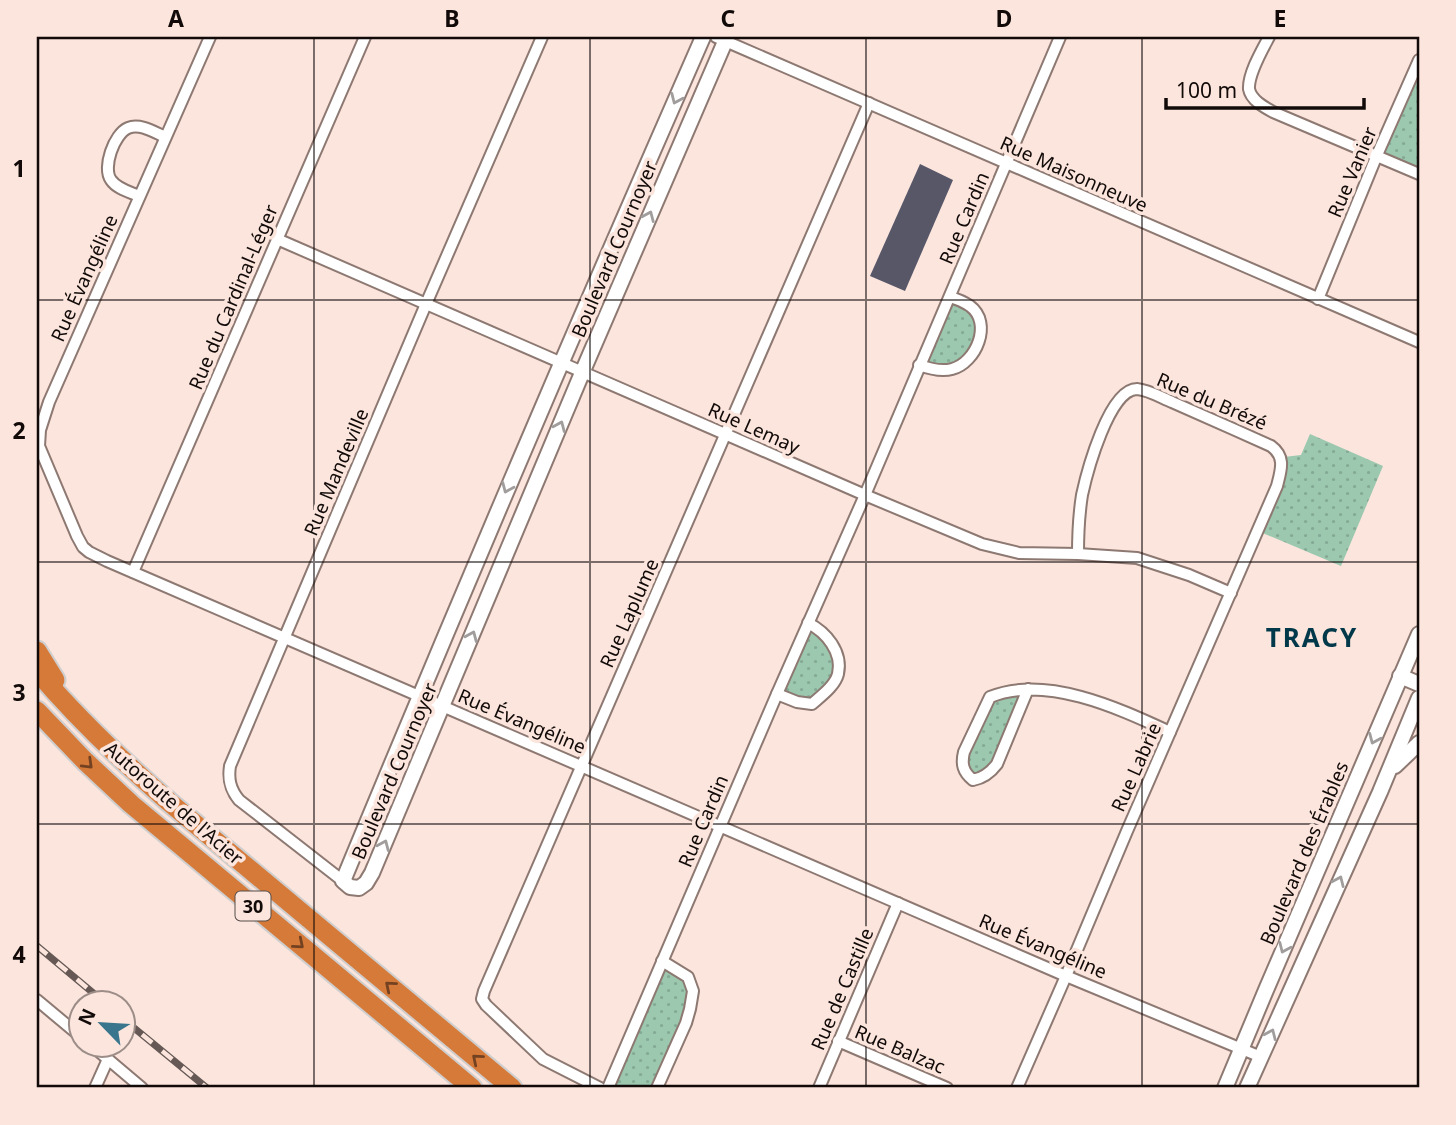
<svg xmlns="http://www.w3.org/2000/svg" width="1456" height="1125" font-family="'Noto Sans',sans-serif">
<defs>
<pattern id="park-dots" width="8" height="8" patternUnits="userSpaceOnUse" patternTransform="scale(1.75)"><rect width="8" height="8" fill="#9bc8af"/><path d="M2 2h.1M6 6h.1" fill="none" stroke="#84aa95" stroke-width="1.8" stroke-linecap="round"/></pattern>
</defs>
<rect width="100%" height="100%" fill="#fbe5dd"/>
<g fill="url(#park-dots)">
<polygon points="1416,77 1419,79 1419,171 1382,156"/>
<polygon points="951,300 976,315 977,342 965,362 944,369 923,367"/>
<polygon points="1310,434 1383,466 1341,566 1258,531 1284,457 1301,455"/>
<polygon points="813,626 827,641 838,673 811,701 782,694"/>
<polygon points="1025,692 995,763 974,777 964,761 992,699"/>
<polygon points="663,963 673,967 692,991 656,1088 608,1088"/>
</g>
<polygon fill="#575768" points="920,164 953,180 905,291 870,276"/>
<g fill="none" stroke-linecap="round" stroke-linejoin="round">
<g stroke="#8d7972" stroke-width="14">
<g id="minor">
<polyline points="210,37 49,402 40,430 39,446 77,536 83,547 89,552 107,561 1066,976 1261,1057"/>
<polyline points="716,37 1419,342"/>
<path d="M 1269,37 C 1262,50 1248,74 1249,89 C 1251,100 1264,107 1273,112 L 1419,174"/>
<path d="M 139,196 C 130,192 117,189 111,180 C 102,168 114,134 128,128 C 140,123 154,132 165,137"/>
<polyline points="277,239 865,495 982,544 1019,553 1078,554 1137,558 1189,575 1231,593"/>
<polyline points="1318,299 1377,155 1419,60"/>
<path d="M 919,365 C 930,369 941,372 952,369 C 976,363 993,323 970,306 C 964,302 957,299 950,297"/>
<polyline points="133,572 365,37"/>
<path d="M 1028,689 L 997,764 C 991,772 983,778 973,780 C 963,772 961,764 964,752 L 990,697 C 1046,674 1120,709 1170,732"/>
<path d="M 777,694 L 797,702 L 812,704 C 821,696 835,686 838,674 C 843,652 826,632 808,623"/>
<path d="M 343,881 L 239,800 C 230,789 228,779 230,766 L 426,304 L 542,37"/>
<polyline points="37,1000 80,1036"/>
<polyline points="838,1041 947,1088"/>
<polyline points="90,1044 142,1088"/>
<polyline points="95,1088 108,1059"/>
<polyline points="600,1088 543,1059 486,1005 482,999 484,991 869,103"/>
<polyline points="608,1088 777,694 865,495 1060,37"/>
<polyline points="657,1088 686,1023 690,1009 693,991 688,977 662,961"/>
<polyline points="819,1088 898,903"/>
<path d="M 1017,1088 L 1066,976 L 1127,831 L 1277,486 C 1281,470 1286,457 1271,446 C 1238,431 1206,417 1172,402 C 1162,398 1149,390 1137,389 C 1109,389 1087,472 1082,495 C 1079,514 1078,534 1078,554"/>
</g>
</g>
<g stroke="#8d7972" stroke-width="18">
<g id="tertiary">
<path d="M 703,37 C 580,317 460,598 343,881 L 350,887 L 359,888 L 366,883 L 372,873 L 582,373 L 727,37"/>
<polyline points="1400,676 1419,684"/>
<polyline points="1395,766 1419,743"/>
<polyline points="1225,1088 1266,990 1419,634"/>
<polyline points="1247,1088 1380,792 1419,698"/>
</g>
</g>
<g stroke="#cfcece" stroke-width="23">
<g id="motorway">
<polyline points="37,651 55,680"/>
<path d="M 37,671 C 77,718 122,761 169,802 L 512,1088"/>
<polyline points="37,711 85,761 131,804 472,1088"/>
</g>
</g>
<use href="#minor" stroke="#fff" stroke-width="10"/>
<use href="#tertiary" stroke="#fff" stroke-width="14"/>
<use href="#motorway" stroke="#d67a3a" stroke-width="19"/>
<g stroke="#665955" stroke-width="7">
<g id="rail">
<polyline points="37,946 104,1002"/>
<polyline points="122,1018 207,1088"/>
</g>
</g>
<use href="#rail" stroke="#fbe5dd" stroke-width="4.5" stroke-dasharray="13" stroke-linecap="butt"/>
</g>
<defs><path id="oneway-chevron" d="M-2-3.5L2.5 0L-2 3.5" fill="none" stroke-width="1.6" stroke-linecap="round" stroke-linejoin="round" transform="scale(1.75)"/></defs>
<g stroke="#a09d9c">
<use href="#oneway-chevron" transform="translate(676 99) rotate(114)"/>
<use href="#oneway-chevron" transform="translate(649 216) rotate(-67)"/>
<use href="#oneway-chevron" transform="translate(560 426) rotate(-67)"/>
<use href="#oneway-chevron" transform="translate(507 488) rotate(113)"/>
<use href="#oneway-chevron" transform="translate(472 636) rotate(-67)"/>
<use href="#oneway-chevron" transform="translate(1374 739) rotate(113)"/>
<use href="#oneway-chevron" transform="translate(384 845) rotate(-67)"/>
<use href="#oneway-chevron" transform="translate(1339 881) rotate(-66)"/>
<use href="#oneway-chevron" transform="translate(1284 948) rotate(114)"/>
<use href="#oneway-chevron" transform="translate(1271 1034) rotate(-66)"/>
</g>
<g stroke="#744221">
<use href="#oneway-chevron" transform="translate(88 764) rotate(44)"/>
<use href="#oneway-chevron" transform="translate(299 944) rotate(40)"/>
<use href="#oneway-chevron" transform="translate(390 986) rotate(-140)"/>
<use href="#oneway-chevron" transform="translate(477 1059) rotate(-140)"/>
</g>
<path fill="none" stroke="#110a08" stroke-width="2" stroke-opacity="0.55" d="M 314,37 L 314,1088M 590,37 L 590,1088M 866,37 L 866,1088M 1142,37 L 1142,1088M 37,300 L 1419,300M 37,562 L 1419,562M 37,824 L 1419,824"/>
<g text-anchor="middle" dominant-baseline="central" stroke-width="7" stroke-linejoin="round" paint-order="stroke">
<rect fill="#fbe5dd" stroke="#574c48" stroke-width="2" x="235.5" y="891.5" width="35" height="29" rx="5"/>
<g font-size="18" font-weight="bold" fill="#110a08">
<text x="253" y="906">30</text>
</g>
<g font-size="19" fill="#110a08" stroke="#fbe5dd">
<text transform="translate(1352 172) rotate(-67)">Rue Vanier</text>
<text transform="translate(1074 174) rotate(24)">Rue Maisonneuve</text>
<text transform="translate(964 218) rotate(-67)">Rue Cardin</text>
<text transform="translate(614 249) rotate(-67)">Boulevard Cournoyer</text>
<text transform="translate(84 278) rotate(-66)">Rue Évangéline</text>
<text transform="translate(233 297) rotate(-67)">Rue du Cardinal-Léger</text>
<text transform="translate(1212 401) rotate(23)">Rue du Brézé</text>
<text transform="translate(754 428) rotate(24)">Rue Lemay</text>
<text transform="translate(336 472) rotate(-67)">Rue Mandeville</text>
<text transform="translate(629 613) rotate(-66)">Rue Laplume</text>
<text transform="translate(522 721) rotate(23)">Rue Évangéline</text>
<text transform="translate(1136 767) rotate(-66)">Rue Labrie</text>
<text transform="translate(394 771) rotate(-67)">Boulevard Cournoyer</text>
<text transform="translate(174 803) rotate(41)">Autoroute de l'Acier</text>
<text transform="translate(703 821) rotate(-67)">Rue Cardin</text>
<text transform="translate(1304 853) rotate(-67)">Boulevard des Érables</text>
<text transform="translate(1043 946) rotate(23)">Rue Évangéline</text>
<text transform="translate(842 989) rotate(-67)">Rue de Castille</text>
<text transform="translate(900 1049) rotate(23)">Rue Balzac</text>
</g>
<g font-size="26" font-weight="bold" letter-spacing="2" fill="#02394a" stroke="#fbe5dd">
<text x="1312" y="637">TRACY</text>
</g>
</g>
<rect width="1456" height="1125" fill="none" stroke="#fbe5dd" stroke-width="77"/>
<g transform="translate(102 1024) rotate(295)"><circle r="33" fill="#fbe5dd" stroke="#9d8d88" stroke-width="2"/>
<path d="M0-5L12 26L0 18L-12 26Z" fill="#39758c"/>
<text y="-10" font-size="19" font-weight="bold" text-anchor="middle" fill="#110a08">N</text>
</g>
<path d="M1166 98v10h198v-10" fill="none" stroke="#110a08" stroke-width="3.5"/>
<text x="1176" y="98" font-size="21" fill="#110a08" stroke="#fbe5dd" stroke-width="5" paint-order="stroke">100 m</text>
<rect x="38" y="38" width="1380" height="1048" fill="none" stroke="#110a08" stroke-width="2.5"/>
<g font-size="23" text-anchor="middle" font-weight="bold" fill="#110a08">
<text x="176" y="27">A</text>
<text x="452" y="27">B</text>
<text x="728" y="27">C</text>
<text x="1004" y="27">D</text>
<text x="1280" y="27">E</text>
<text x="19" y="177">1</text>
<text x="19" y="439">2</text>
<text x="19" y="701">3</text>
<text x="19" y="963">4</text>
</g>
</svg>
